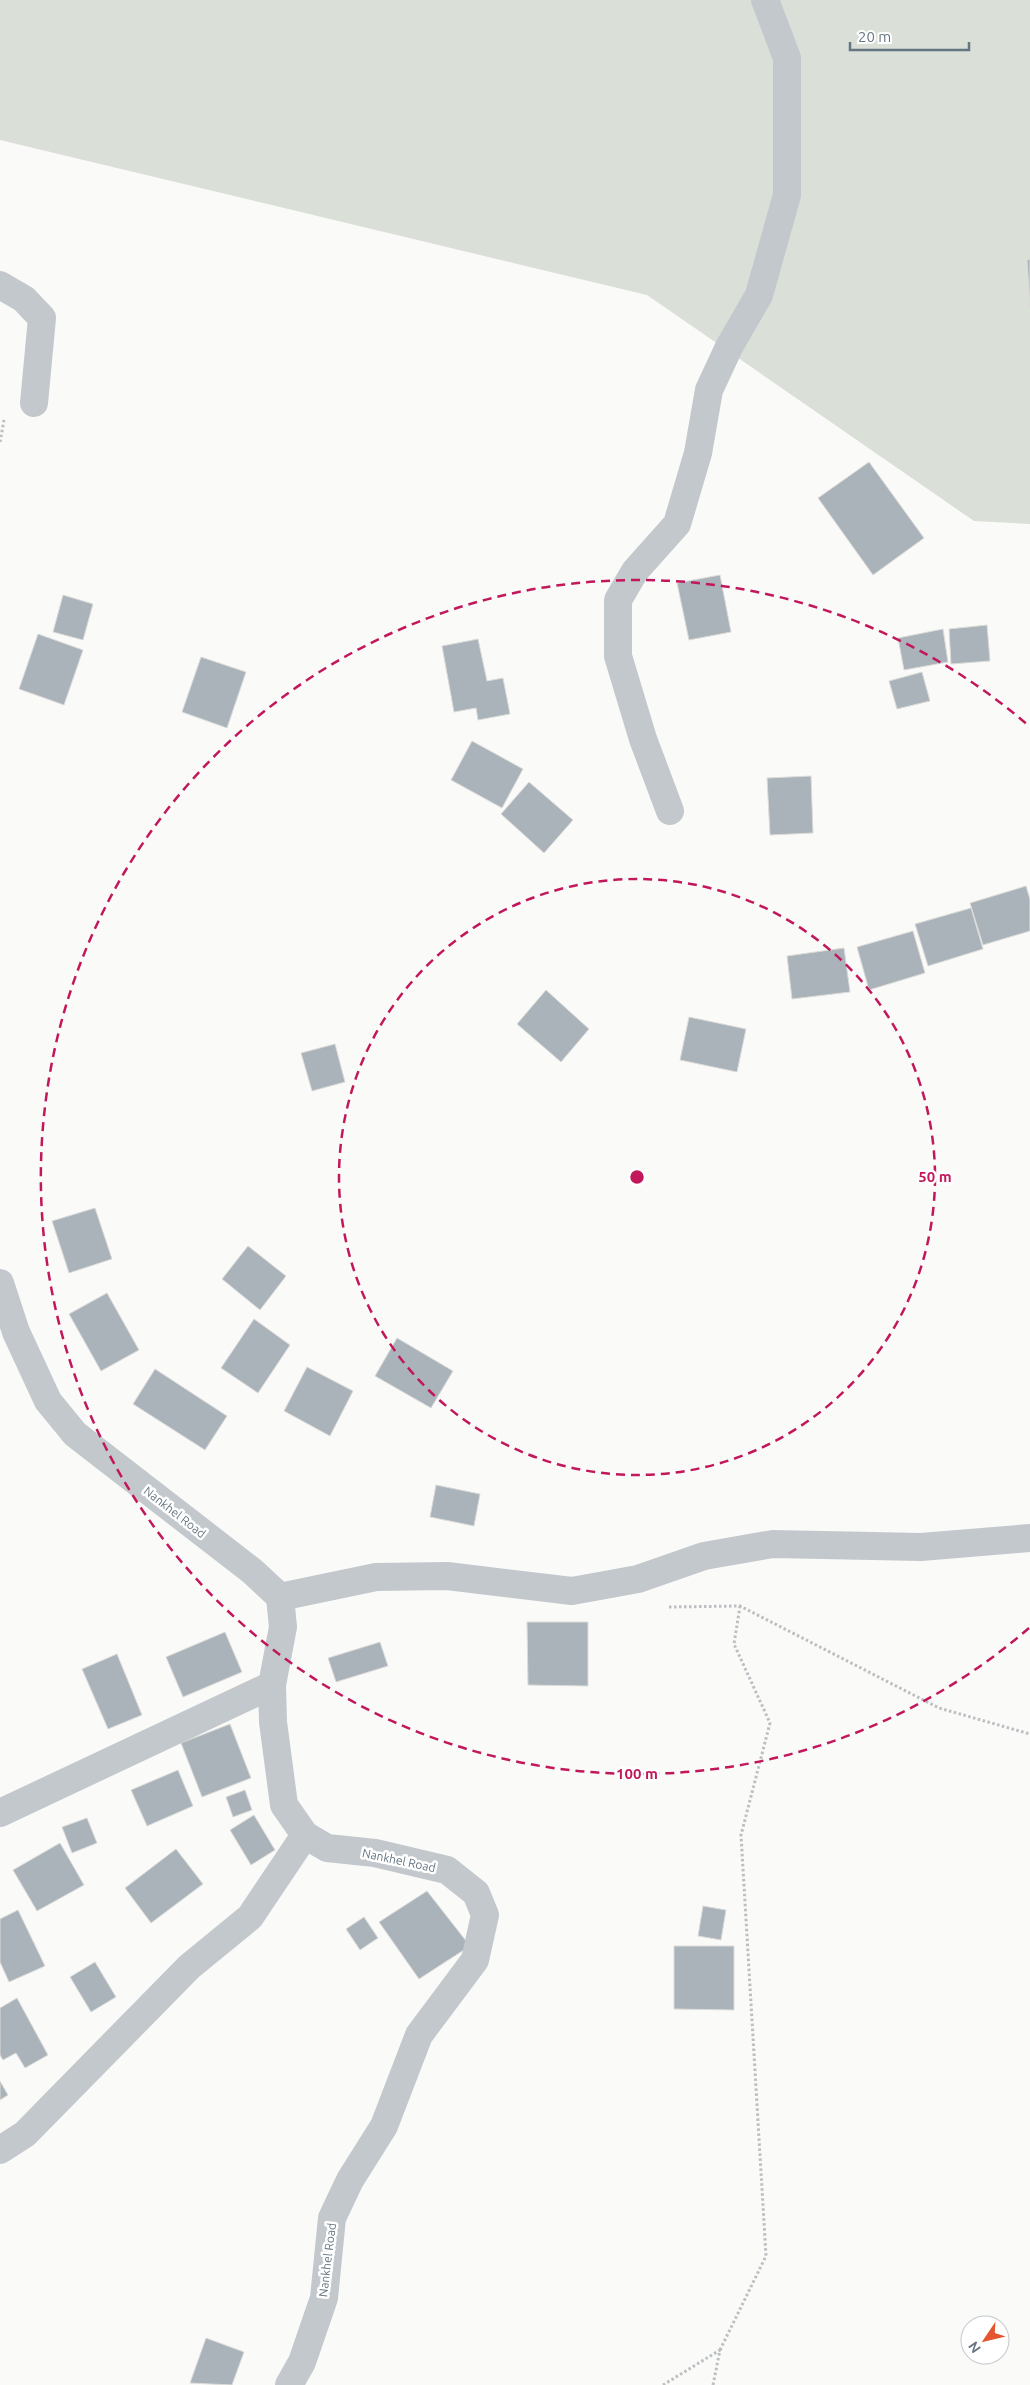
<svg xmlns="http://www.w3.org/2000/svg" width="1030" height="2385" font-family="Ubuntu,sans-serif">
<rect width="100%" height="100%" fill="#fafaf8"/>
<polygon fill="#dadfd7" points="0,0 1030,0 1030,524 974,521 647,295 0,140"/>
<g fill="#aab3b9" stroke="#dcdcda">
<polygon points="1030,259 1030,307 1027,260"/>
<polygon points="869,462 924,538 873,575 818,498"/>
<polygon points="720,575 731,632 689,640 677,583"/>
<polygon points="63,595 93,604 83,640 53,632"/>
<polygon points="987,625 990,661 951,664 949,629"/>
<polygon points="943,629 948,662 904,670 898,638"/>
<polygon points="38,634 83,650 64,705 19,689"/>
<polygon points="478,639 487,681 503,678 510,714 478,720 476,708 454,712 442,646"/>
<polygon points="201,657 246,672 227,728 182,712"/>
<polygon points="922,672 930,701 897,709 889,681"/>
<polygon points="472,741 523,769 502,808 451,780"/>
<polygon points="811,776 813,833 770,835 767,778"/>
<polygon points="529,782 573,820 544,853 501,814"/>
<polygon points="1026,886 1030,899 1030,931 983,945 970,903"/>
<polygon points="971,908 983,949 928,966 915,924"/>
<polygon points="913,931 925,973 869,990 857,947"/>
<polygon points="844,948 850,992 792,999 787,956"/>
<polygon points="546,990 589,1029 561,1062 517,1024"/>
<polygon points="689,1017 746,1029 737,1072 680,1060"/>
<polygon points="335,1044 345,1082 312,1091 301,1053"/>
<polygon points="95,1208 112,1259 69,1273 52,1221"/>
<polygon points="248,1246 286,1276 260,1310 222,1279"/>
<polygon points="107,1293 139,1350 101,1371 69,1314"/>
<polygon points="254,1319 290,1345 258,1393 221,1368"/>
<polygon points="397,1338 453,1371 431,1408 375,1376"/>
<polygon points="307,1367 353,1391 330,1436 284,1411"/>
<polygon points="155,1369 227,1416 205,1450 133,1404"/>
<polygon points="436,1485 480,1494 474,1526 430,1517"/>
<polygon points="527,1622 588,1622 588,1686 528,1685"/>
<polygon points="225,1632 242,1672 183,1697 166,1657"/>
<polygon points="380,1642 388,1666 336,1682 328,1658"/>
<polygon points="117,1654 142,1715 108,1729 82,1669"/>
<polygon points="230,1724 251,1778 202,1797 181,1743"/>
<polygon points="178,1770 193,1806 147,1826 131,1790"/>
<polygon points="245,1790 252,1810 233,1817 226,1797"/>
<polygon points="254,1815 275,1850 251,1865 230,1830"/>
<polygon points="87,1818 97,1843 72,1853 62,1827"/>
<polygon points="60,1843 84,1885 37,1911 13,1870"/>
<polygon points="176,1849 203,1884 151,1923 125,1888"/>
<polygon points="427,1891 470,1946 419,1979 379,1922"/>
<polygon points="703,1906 726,1910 721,1940 698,1936"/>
<polygon points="18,1910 45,1966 9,1982 0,1962 0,1919"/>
<polygon points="364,1917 378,1938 360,1950 346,1929"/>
<polygon points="674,1946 734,1946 734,2010 674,2009"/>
<polygon points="95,1962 116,1997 91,2012 70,1977"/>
<polygon points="17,1998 48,2055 25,2068 16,2053 3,2060 0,2055 0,2008"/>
<polygon points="0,2081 8,2095 0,2100"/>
<polygon points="206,2338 244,2352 232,2385 190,2383"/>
</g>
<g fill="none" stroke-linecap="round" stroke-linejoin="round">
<g stroke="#bbbfc2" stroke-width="3" stroke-dasharray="2.5 2.5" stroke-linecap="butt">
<polyline points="0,442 4,420"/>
<polyline points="669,1607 740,1606 939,1708 1030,1734"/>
<polyline points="720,2350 766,2256 741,1835 770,1723 734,1644 740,1606"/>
<polyline points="663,2385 720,2350 713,2385"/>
</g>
<g stroke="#c3c8cc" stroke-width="28">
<polyline points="0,285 24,299 42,318 34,403"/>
<polyline points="670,811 643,739 618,656 618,600 635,571 677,524 698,453 709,390 729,347 759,295 787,195 787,58 765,0"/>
<polyline points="0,1283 16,1332 48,1401 75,1434 252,1571 280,1597 283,1627 272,1685 273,1722 284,1805 305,1835 327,1848 375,1853 447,1870 476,1893 485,1915 475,1960 419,2035 384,2126 350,2180 332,2218 324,2298 302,2362 289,2385"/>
<polyline points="280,1597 376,1577 447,1576 572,1591 638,1579 704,1556 773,1544 921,1547 1030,1538"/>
<polyline points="0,1813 272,1685"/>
<polyline points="0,2150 25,2134 189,1967 250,1917 305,1835"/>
</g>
</g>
<g fill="none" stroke="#c2185b" stroke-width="2.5" stroke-dasharray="9 6">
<circle cx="637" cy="1177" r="298"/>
<path d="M1029 1628A597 597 0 1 1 1029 726"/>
</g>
<g text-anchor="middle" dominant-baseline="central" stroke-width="5" stroke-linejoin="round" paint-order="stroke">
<g font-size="12" fill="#657683" stroke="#fff">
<text transform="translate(175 1512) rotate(38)">Nankhel Road</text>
<text transform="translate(399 1860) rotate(12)">Nankhel Road</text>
<text transform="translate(327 2260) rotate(-83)">Nankhel Road</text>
</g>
</g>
<circle cx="637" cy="1177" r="8" fill="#c2185b" stroke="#fff" stroke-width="2.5"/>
<g font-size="15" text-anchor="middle" font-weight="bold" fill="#c2185b" stroke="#fff" stroke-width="5" stroke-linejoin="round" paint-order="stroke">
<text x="935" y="1182">50 m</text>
<text x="637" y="1779">100 m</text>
</g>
<g transform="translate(985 2340) rotate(235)"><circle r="24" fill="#ffffff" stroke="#c1c8cd"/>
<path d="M0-4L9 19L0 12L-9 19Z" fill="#e4572e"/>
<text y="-8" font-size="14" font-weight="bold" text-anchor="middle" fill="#657683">N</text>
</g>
<path d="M850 42v8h119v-8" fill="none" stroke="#657683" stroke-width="2.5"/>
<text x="858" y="42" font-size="15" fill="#657683" stroke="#ffffff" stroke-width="4" paint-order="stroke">20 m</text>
</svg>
